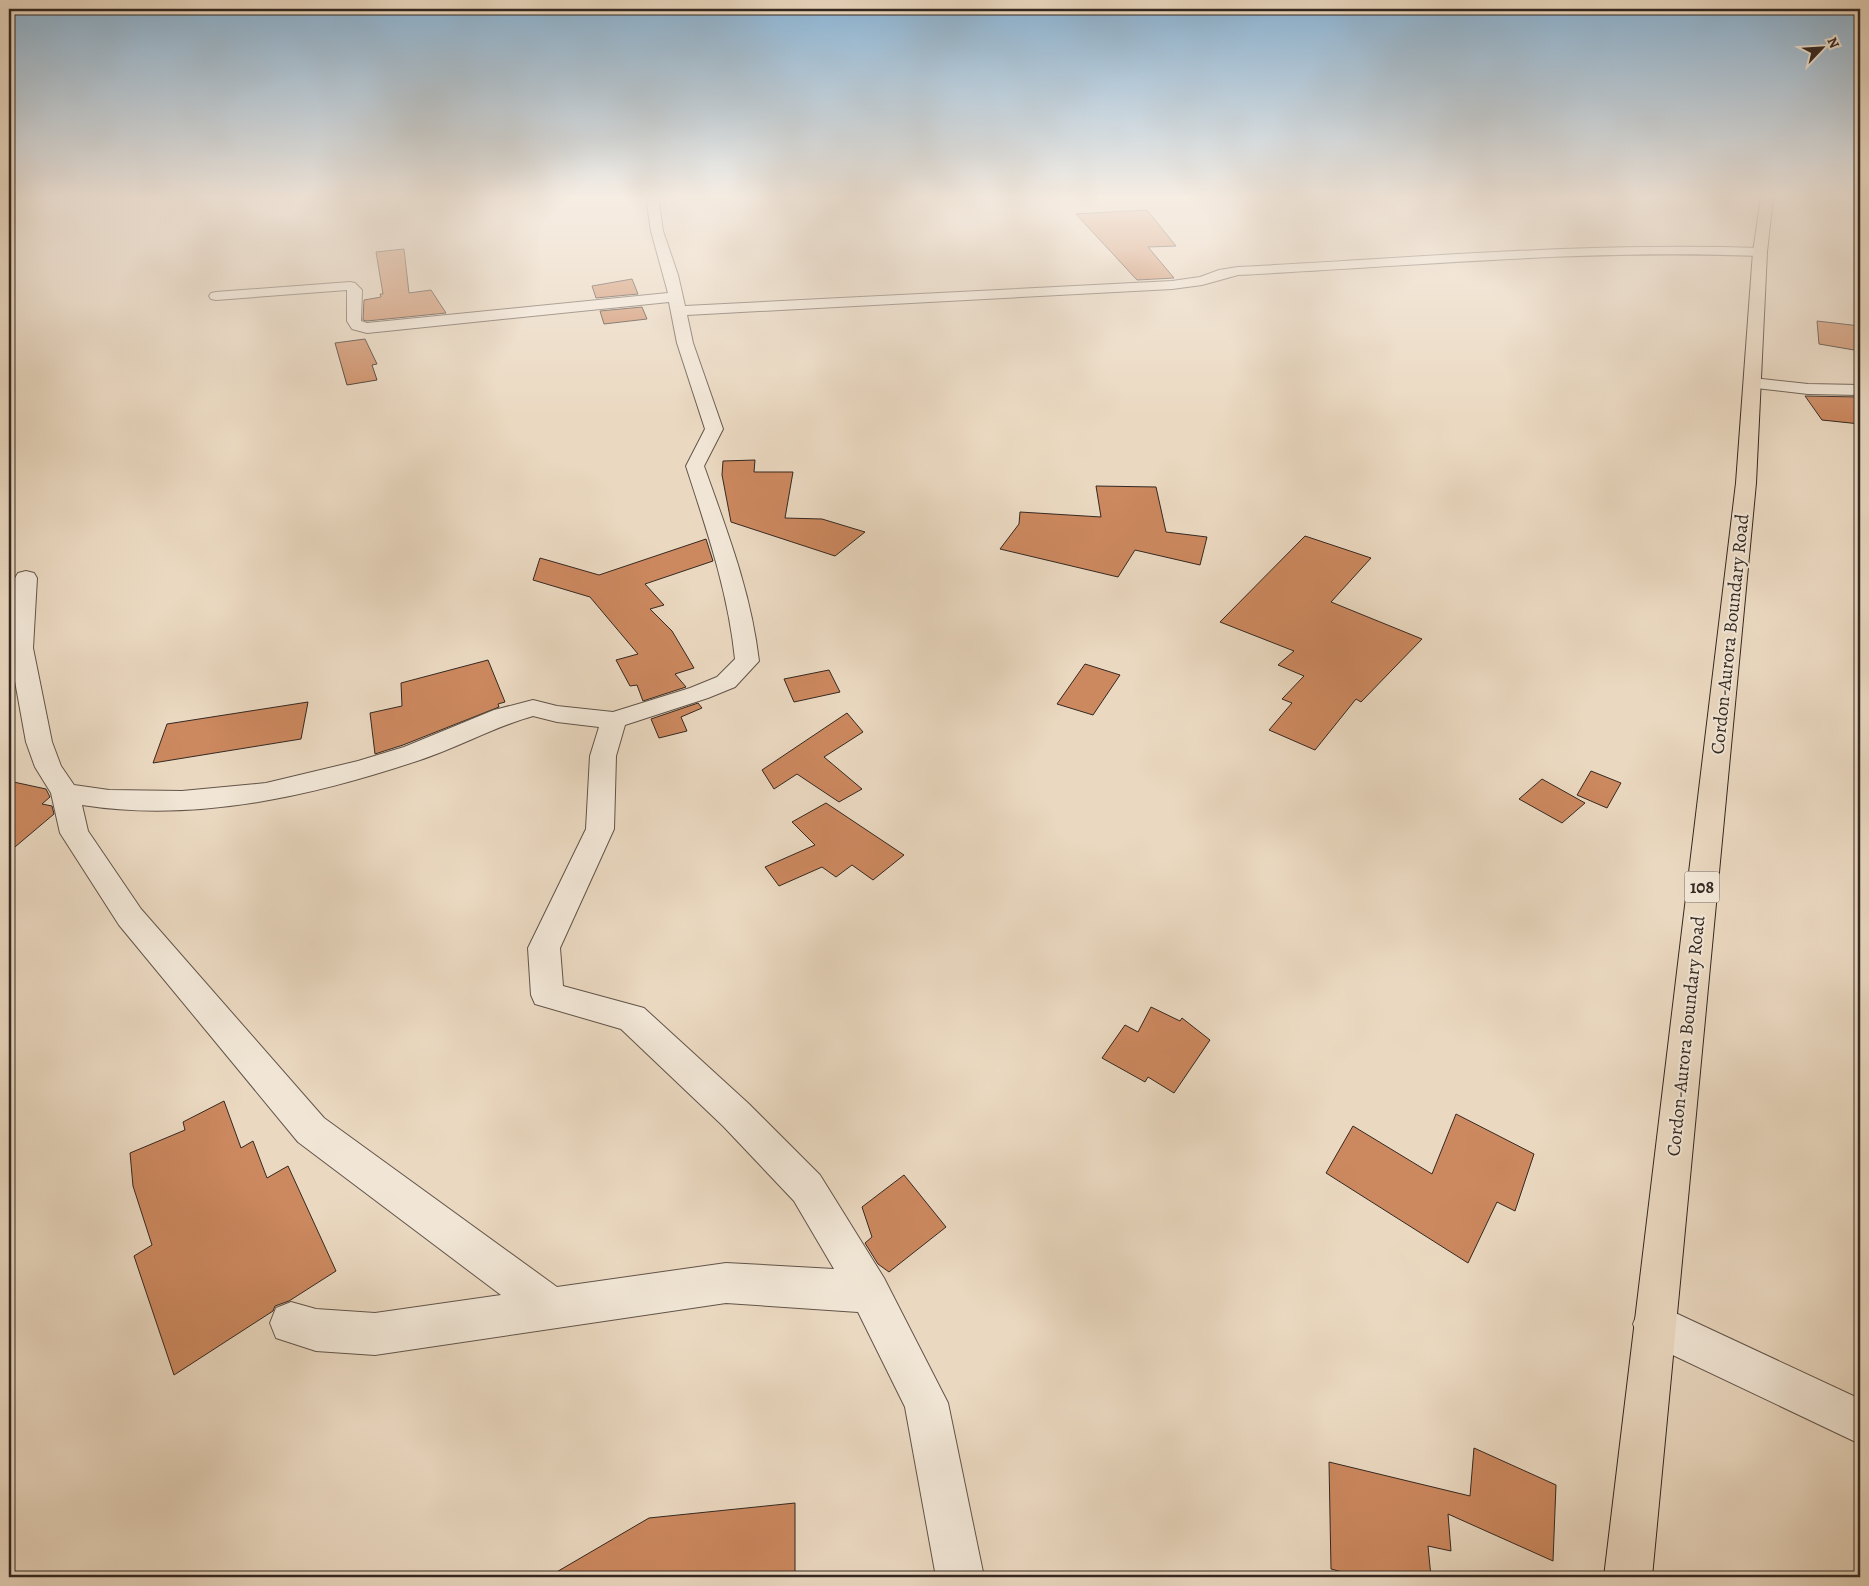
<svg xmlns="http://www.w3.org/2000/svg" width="1869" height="1586" font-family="Alegreya,serif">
<rect width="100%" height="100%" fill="#ead8c0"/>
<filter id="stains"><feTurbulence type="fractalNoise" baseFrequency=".004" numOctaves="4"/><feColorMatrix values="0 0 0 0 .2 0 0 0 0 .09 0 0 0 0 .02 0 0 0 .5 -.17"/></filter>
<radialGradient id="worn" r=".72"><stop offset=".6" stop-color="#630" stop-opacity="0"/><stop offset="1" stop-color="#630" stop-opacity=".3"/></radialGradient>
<g fill="#cc885f" stroke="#342821">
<polygon points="1147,210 1176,246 1148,247 1174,278 1137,280 1076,214"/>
<polygon points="404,249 409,293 431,290 446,313 367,321 363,320 364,300 381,297 380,294 383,294 376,252"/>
<polygon points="632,279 638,294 596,298 592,286"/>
<polygon points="642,307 647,319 604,324 600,311"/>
<polygon points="1817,321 1860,326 1860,351 1819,344"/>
<polygon points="365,339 377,364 372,365 377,380 347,385 335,343"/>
<polygon points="1805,396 1860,397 1860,424 1822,420"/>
<polygon points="755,460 754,472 793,472 785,518 822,519 865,532 835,556 731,522 722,475 723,461"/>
<polygon points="1096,486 1156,487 1166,532 1207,537 1200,565 1135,550 1118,577 1000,549 1019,524 1020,512 1101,517"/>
<polygon points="1305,536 1371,558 1331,602 1422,639 1361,702 1356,699 1315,750 1269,730 1292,703 1282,699 1304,676 1278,665 1294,651 1220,622"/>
<polygon points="706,539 713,561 645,584 664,605 650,609 672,631 694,668 675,674 686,687 643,701 637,685 630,686 616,660 638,654 590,597 533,580 540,558 599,575"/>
<polygon points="488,660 505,702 498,704 499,707 403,745 375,754 370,713 402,706 401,683"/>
<polygon points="1085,664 1120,675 1093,715 1057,704"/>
<polygon points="829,670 840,692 794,702 784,679"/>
<polygon points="308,702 301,739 153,763 167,724"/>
<polygon points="698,703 702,708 681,717 687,731 659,738 651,719"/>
<polygon points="847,713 863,732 824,757 862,789 839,802 797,774 774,789 762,770"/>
<polygon points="1591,771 1621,783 1607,808 1577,795"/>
<polygon points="1542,779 1585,803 1562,823 1519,799"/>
<polygon points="9,781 46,789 50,797 42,804 52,806 54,814 9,852"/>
<polygon points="826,803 904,855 873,880 852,865 836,877 822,867 779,886 765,867 815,845 792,822"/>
<polygon points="1151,1007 1180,1021 1182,1018 1210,1040 1174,1093 1148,1077 1145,1082 1102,1058 1125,1025 1138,1032"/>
<polygon points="224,1101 241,1148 253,1141 267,1178 288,1166 336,1271 289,1301 275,1306 273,1311 174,1375 134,1256 152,1245 133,1186 130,1153 185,1130 183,1122"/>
<polygon points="1456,1114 1534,1154 1515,1211 1497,1202 1468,1263 1326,1173 1353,1126 1432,1174"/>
<polygon points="904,1175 946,1227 889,1272 878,1264 865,1243 872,1237 862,1207"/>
<polygon points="1474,1448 1556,1485 1553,1561 1448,1514 1451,1551 1428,1546 1431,1577 1362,1577 1331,1569 1329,1462 1470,1496"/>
<polygon points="795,1503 795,1577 548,1577 649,1518"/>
</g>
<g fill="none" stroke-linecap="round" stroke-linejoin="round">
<g stroke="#625449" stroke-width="2">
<g id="minor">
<path d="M 646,197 L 658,197 L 663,231 L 678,275 L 685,306 L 1172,281 L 1200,277 L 1219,270 L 1238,267 C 1412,258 1585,242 1760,248 L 1767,252 L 1760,256 C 1585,249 1412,266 1238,275 L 1202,285 L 1172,289 L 687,315 L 693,343 L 723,429 L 704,466 C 727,531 751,592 759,661 L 735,687 L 708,698 L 625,725 L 616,756 L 614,829 L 560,948 L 563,986 L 644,1008 L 749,1104 L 820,1175 L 884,1278 L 948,1403 L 984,1577 L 936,1577 L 905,1407 L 858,1312 L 726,1303 L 375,1355 L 316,1351 L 276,1338 L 270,1323 L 276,1308 L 291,1302 L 316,1309 L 375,1313 L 501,1295 L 298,1142 L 119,925 L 60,833 L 51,793 L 35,767 L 26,742 L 9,648 L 15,578 L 18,573 L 26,571 L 34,573 L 37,578 L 33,648 L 52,742 L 61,766 L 74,785 L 109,790 L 182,791 L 266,783 L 358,761 L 404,747 L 494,710 L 533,700 L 557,706 L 613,712 L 690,688 L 717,677 L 735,659 C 728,591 707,531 686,466 L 705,429 L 677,343 L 669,302 L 367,333 L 352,329 L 347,321 L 347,290 L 216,300 L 211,299 L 209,296 L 211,293 L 216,292 L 350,282 L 355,283 L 362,290 L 361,321 L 367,323 L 668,293 L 651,231 ZM 533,716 L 557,722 L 599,727 L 590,756 L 586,829 L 528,948 L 531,995 L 535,1004 L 621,1029 L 723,1126 L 794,1201 L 834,1269 L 726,1263 L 557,1287 L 324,1118 L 141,909 L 88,831 L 82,805 C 195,823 313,796 420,760 C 459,747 494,727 533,716 Z"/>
<polygon points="1753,378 1808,384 1860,385 1860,395 1808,394 1747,387 1745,383 1747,379"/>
<polygon points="1654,1303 1860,1399 1860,1444 1639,1339 1633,1324 1639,1309"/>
</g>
</g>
<g stroke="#342821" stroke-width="2">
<polygon id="major" points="1761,197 1773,197 1767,252 1756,483 1652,1577 1604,1577 1736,483 1753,252"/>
</g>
<use href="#minor" fill="#f1e6d6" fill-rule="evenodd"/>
<use href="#major" fill="#ead8c0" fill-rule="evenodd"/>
</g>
<linearGradient id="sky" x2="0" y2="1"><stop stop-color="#8ab5d7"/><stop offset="0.47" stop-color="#f6ede3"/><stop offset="1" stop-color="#f6ede3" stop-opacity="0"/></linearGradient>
<rect width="1869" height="419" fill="url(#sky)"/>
<g text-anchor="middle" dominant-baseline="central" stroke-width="4" stroke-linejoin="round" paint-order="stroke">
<rect fill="#f1e6d6" stroke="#6d6157" stroke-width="1" x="1684.5" y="871.5" width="35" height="31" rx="4"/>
<g font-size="18" font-weight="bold" fill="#342821">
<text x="1702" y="887">108</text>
</g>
<g font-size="19" fill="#342821" stroke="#f1e6d6">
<text transform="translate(1730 634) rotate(-84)">Cordon-Aurora Boundary Road</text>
<text transform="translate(1686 1036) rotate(-84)">Cordon-Aurora Boundary Road</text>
</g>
</g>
<rect width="1869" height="1586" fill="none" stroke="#ead8c0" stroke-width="30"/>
<rect x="10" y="10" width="1849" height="1566" fill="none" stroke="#342821" stroke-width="2.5"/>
<rect x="15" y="15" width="1839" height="1556" fill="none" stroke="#342821"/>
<g transform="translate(1822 48) rotate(65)" stroke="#f1e6d6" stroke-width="4" paint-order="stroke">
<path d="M0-4L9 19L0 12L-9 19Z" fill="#342821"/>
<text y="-8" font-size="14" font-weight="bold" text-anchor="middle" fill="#342821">N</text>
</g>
<rect width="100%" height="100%" filter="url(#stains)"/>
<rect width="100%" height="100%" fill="url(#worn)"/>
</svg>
